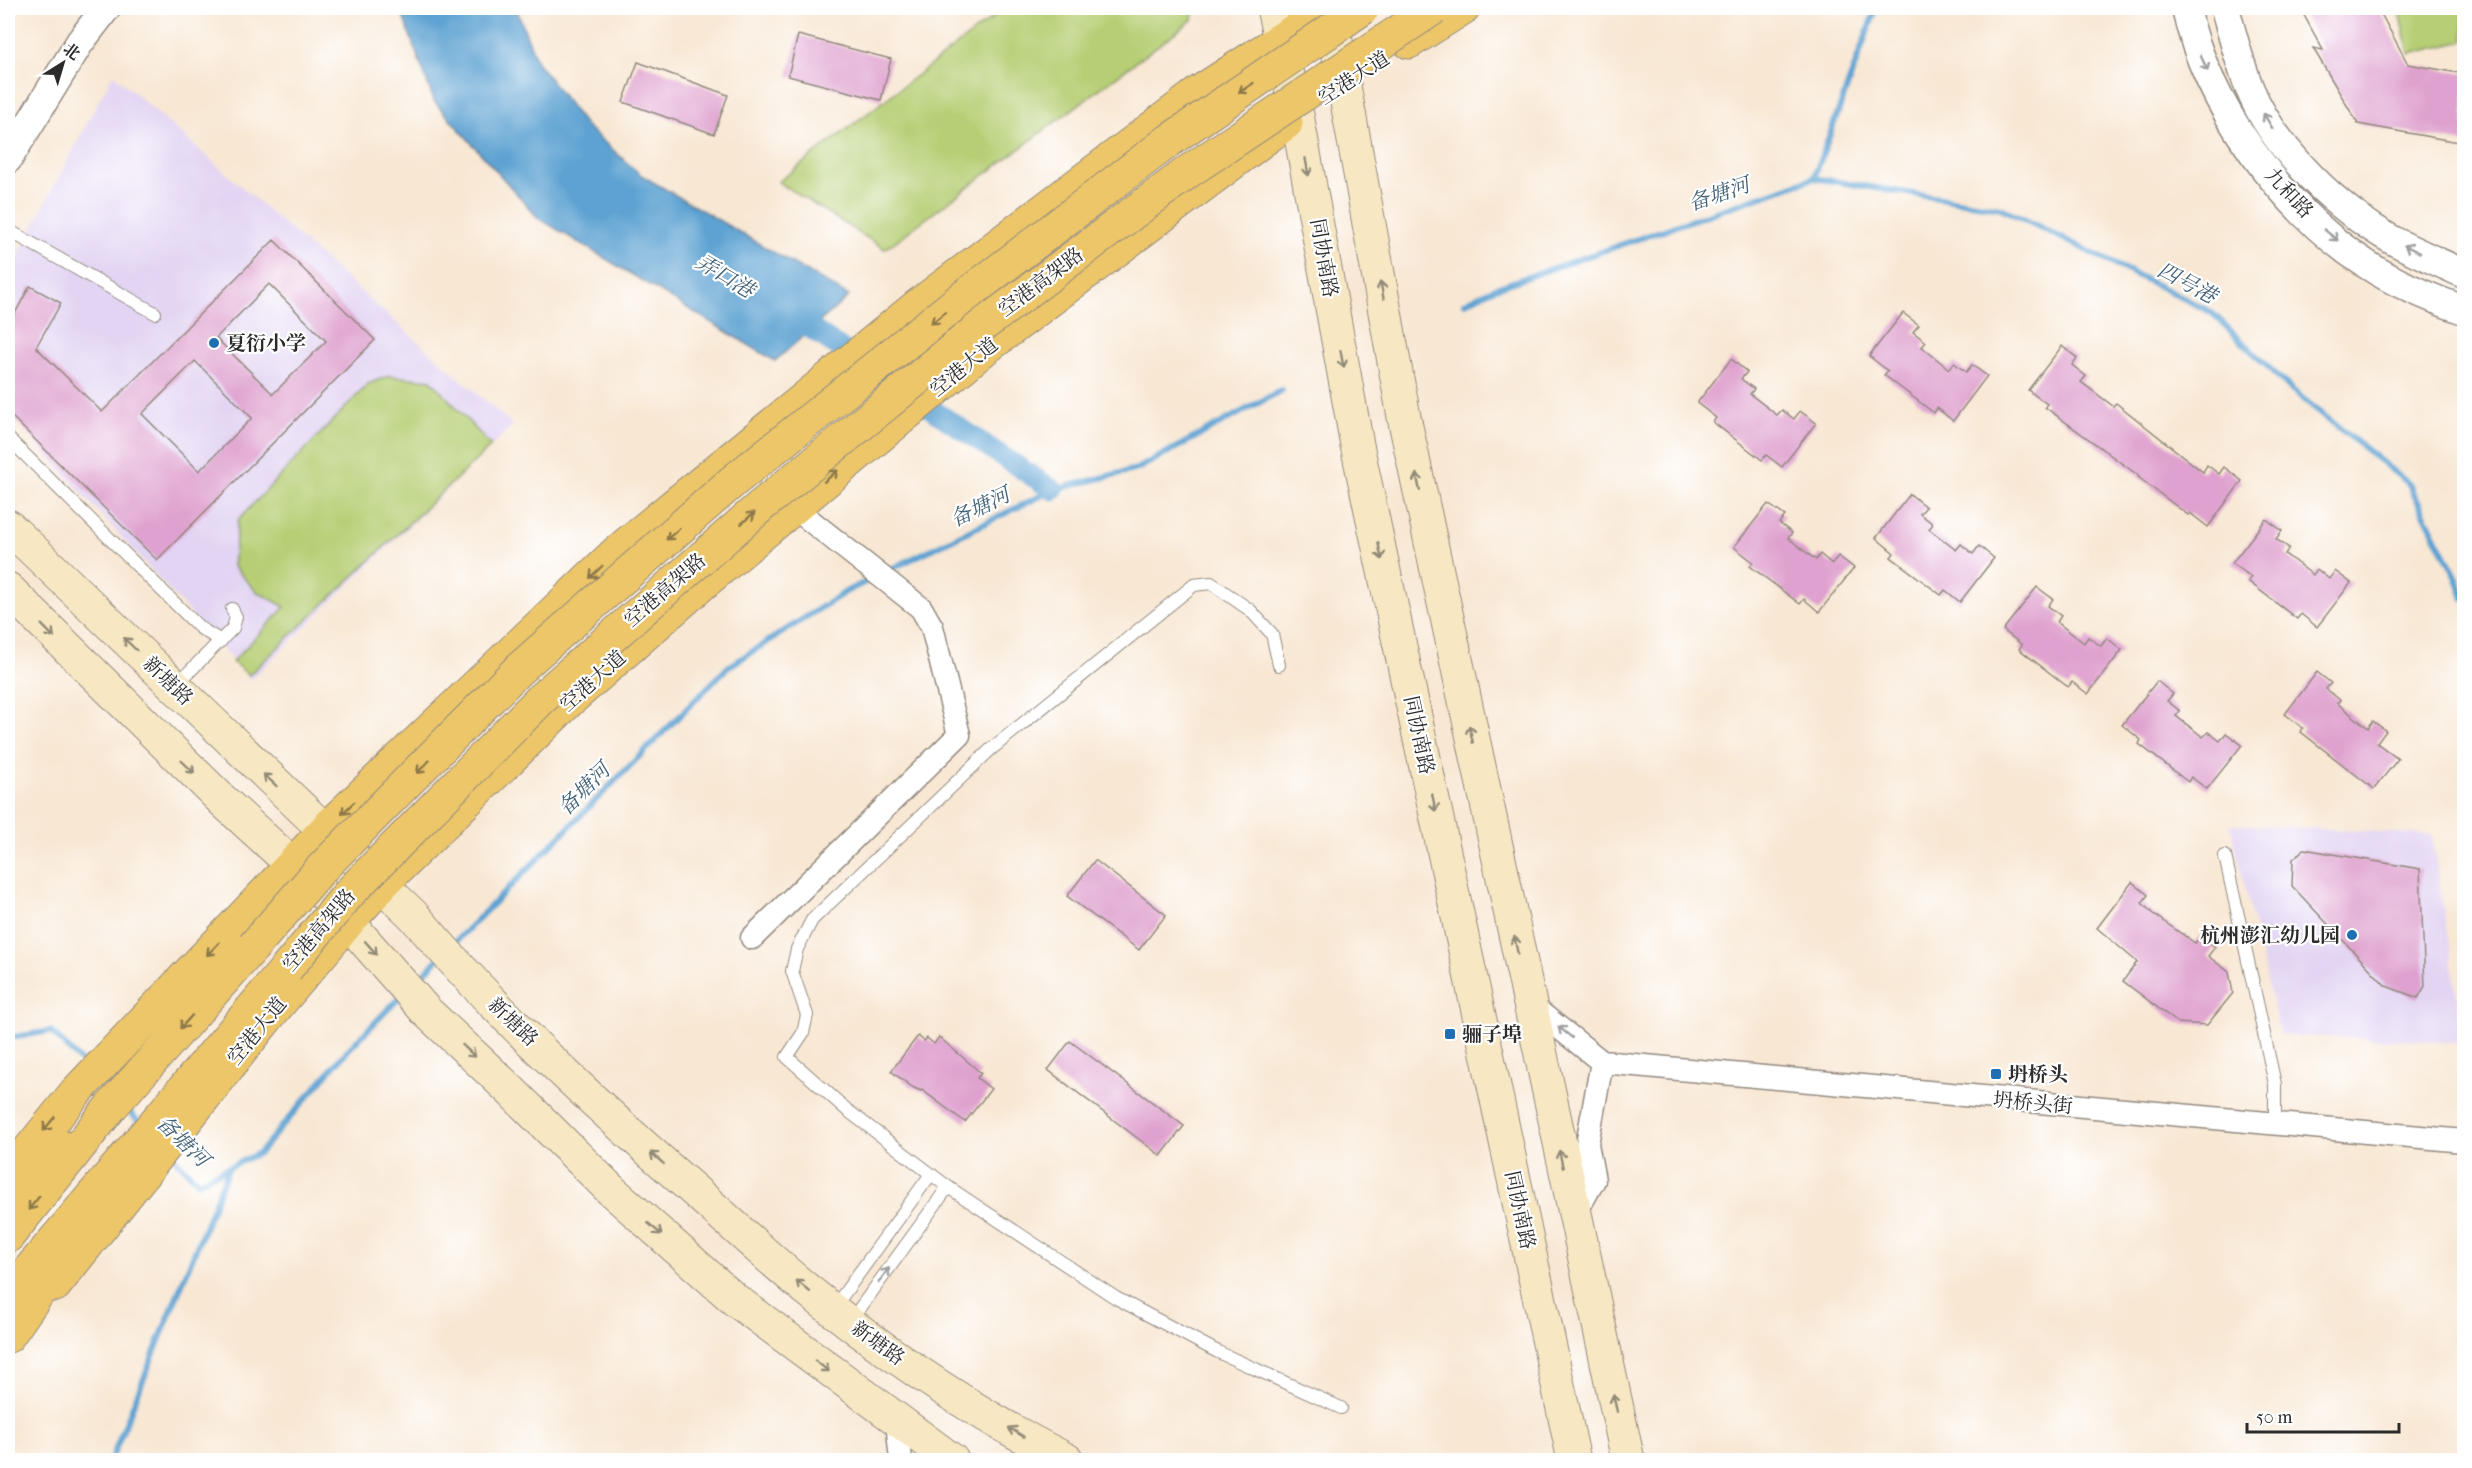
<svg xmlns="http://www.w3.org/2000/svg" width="2472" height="1468" font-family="'IM FELL French Canon','Noto Serif SC',serif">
<rect width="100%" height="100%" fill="#fff"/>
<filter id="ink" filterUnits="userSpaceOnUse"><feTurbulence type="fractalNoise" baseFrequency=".0167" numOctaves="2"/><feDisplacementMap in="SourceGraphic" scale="12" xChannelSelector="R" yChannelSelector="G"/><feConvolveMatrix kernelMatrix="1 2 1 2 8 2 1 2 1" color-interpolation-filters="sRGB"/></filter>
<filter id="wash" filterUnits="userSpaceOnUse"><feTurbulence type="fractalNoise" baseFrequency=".008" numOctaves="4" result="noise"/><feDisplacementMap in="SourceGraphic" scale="24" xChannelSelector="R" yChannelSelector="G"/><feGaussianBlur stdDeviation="1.35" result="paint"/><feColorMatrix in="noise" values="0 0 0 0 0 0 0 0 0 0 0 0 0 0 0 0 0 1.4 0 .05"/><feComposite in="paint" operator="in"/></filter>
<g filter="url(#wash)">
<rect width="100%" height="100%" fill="#f8e7d3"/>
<g fill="#e2d4f3">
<polygon points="113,74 513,425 251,680 8,412 8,274"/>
<polygon points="2230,824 2432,835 2464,1043 2280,1035"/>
</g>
<g fill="#b6cf75" stroke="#707d50" stroke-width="1.5">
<polygon points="1005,8 1194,8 1192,20 885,249 778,182"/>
<polygon points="2398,8 2464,8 2464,41 2409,54"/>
<polygon points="389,376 431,380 491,446 249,675 232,662 285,607 256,591 233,566 238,520 368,384"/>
</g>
<polygon fill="#5da2d2" stroke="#44667e" stroke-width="1.5" points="400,8 516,8 537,62 585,125 641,175 849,296 775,361 538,218 434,101"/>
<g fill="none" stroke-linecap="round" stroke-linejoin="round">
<g stroke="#5da2d2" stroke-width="6">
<polyline points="1814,178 1876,8"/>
<polyline points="1465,303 1493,289 1814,178 2001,208 2211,312 2291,389 2409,484 2456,576 2464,599"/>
<polyline points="885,572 1053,490 1137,469 1282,390"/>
<polyline points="452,945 728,667 847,591 874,578"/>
<polyline points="414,984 438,959"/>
<polyline points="8,1038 51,1031 87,1068"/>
<polyline points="125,1107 141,1124"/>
<polyline points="171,1155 198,1182 259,1153 348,1050 400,997"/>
<polyline points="111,1460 229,1167"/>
</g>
<polyline stroke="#5da2d2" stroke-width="21" points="789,314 1053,490"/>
</g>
<g id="blocks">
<g fill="#dfa1cf" fill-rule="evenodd">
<polygon points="2300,8 2341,8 2380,12 2408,64 2464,74 2464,143 2358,124 2313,48 2323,50"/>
<polygon points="798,35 891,59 881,100 788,76"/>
<polygon points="638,62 728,95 714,134 623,102"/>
<path d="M 274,240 L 375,340 L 157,560 L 8,413 L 8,326 L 30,286 L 61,303 L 36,347 L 102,412 ZM 269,284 L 326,341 L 273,394 L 216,338 ZM 195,361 L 252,418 L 199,471 L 142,414 Z"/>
<polygon points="1903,313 1919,325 1913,332 1926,342 1922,347 1949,369 1954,363 1966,372 1972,365 1987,376 1953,421 1937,408 1934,413 1884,375 1888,371 1869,356"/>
<polygon points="2062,346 2077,358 2072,365 2086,376 2081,382 2113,406 2116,403 2203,472 2207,465 2219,474 2224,467 2242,481 2208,527 2190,513 2188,515 2138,477 2139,476 2045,407 2047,404 2028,390"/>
<polygon points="1731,359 1747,372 1741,379 1754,389 1750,394 1777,415 1782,410 1794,419 1800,411 1816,423 1782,467 1766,455 1762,460 1713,422 1716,418 1697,403"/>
<polygon points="1910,494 1926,507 1920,514 1933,524 1929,529 1956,550 1961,544 1973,554 1979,546 1994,558 1960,602 1945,590 1941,595 1891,557 1894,553 1876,538"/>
<polygon points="1768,504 1785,516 1779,523 1792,533 1788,538 1816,560 1820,554 1832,564 1838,556 1854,568 1819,612 1804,599 1800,604 1750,566 1753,562 1734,547"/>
<polygon points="2266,519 2282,531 2276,539 2289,548 2285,554 2313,575 2317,569 2329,579 2335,571 2351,583 2317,627 2301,614 2297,619 2248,581 2251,577 2232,563"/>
<polygon points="2037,587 2053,599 2048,606 2061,616 2057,622 2084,643 2088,637 2101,646 2107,638 2122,650 2088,694 2072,682 2068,687 2019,649 2022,645 2003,630"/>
<polygon points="2317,672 2331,683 2326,689 2340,700 2337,703 2368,728 2373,721 2386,731 2377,743 2398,759 2374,789 2301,732 2303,728 2285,714"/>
<polygon points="2157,681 2173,694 2167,701 2180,711 2176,716 2203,737 2208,732 2220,741 2226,733 2242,745 2207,789 2191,777 2188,782 2139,744 2141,740 2122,725"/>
<polygon points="2304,849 2420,869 2425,986 2418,998 2386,986 2292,886 2293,859"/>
<polygon points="1095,860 1166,915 1139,950 1067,896"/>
<polygon points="2132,882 2148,895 2142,903 2153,914 2195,943 2201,936 2215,947 2208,956 2229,972 2233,993 2207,1025 2178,1023 2123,981 2137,962 2097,928"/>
<polygon points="918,1036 924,1041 927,1038 934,1044 939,1037 981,1073 977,1078 991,1089 965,1122 922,1090 921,1091 912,1087 891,1071"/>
<polygon points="1070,1041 1184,1126 1161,1156 1048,1070"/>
</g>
</g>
</g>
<g filter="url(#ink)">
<use href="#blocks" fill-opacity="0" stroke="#92897f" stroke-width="1.5"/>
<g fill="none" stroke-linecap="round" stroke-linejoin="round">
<g stroke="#92897f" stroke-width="14">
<g id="service">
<polyline points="8,230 155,313"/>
<polyline points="8,438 200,628 221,641"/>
<polyline points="1279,665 1272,634 1250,610 1211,583 1194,585 990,750 812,920 797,949 792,971 807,1015 803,1033 787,1057 847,1110 948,1187 1116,1298 1218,1352 1341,1408"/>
<polyline points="176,685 233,628 236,617 232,609"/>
<polyline points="2225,856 2275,1084 2275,1125"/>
<polyline points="833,1309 931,1174"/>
<polyline points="850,1322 948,1187"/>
</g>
</g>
<g stroke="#92897f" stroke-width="25">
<g id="minor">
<polyline points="752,938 959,735 932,627 921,608 793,507"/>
<polyline points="1528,1003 1602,1062 2464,1141"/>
<polyline points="1574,1216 1594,1180 1587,1144 1602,1062"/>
<polyline points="897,1422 901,1460"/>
</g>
</g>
<g stroke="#92897f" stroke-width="31">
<g id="tertiary">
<path d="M 2186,8 C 2206,104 2283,210 2366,264 C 2396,284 2430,298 2464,310"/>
<path d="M 2225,8 C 2232,34 2239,61 2249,87 C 2273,148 2337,209 2394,241 C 2417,253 2441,263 2464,274"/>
<polyline points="8,159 80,42 106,8"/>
</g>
</g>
<g stroke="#92897f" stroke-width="35">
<g id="secondary">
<polyline points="1273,8 1297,115 1357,445 1574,1460"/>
<polyline points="1330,8 1404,417 1628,1460"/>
<path d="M 8,526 L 414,916 C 497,1014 593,1102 689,1186 C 728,1220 766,1256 805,1288 C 886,1354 974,1413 1067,1460"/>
<polyline points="8,589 222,800 320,890 426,1011 509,1089 611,1190 734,1299 952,1460"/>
</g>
</g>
<g stroke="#92897f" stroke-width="35">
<g id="primary">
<polyline points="1409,42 1463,8"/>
<polyline points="8,1176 76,1092 328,827 618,551 916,307 1201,91 1329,8"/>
<polyline points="55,1285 267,1018 348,922 386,880 570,700 701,585 983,350 1286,123"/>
</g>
</g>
<g stroke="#92897f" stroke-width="35">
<g id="trunk">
<polyline points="8,1191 62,1147"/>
<polyline points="8,1236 110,1108 253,947"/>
<polyline points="8,1295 286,969"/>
<polyline points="8,1336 67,1251"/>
</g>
</g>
<use href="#service" stroke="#fff" stroke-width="12"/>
<use href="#minor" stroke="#fff" stroke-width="22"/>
<use href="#tertiary" stroke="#fff" stroke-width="28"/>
<use href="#secondary" stroke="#f7e8c3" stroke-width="33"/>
<use href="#primary" stroke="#ecc669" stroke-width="33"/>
<use href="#trunk" stroke="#ecc669" stroke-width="33"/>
<g stroke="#92897f" stroke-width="35" stroke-linecap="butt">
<g id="trunk-bridge">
<polyline points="253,947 322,868 519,669 732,482 961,299 1170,140 1363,8"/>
<polyline points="286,969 351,891 542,698 761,506 983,325 1189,171 1434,8"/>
</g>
</g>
<use href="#trunk-bridge" stroke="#ecc669" stroke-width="33"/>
</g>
<defs><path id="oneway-shaft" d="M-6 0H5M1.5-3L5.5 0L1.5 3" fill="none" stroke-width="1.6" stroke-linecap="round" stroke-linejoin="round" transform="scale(1.5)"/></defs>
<g stroke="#a0a0a0">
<use href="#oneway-shaft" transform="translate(2204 63) rotate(66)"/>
<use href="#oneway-shaft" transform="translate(2268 121) rotate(-121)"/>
<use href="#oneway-shaft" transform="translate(2331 235) rotate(39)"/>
<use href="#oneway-shaft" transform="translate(2412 249) rotate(-154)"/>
<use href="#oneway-shaft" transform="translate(1565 1032) rotate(-141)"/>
<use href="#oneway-shaft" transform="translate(884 1275) rotate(-54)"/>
</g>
<g stroke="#8c784a">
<use href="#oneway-shaft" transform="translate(1246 88) rotate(146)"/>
<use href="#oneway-shaft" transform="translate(938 318) rotate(141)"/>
<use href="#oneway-shaft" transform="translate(831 476) rotate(-40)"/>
<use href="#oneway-shaft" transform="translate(748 518) rotate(-41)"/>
<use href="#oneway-shaft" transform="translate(673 534) rotate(139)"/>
<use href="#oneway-shaft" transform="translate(596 572) rotate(136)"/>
<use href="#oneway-shaft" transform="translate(423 767) rotate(135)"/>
<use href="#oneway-shaft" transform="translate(348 808) rotate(136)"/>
<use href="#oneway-shaft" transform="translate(213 949) rotate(134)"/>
<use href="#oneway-shaft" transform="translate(186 1022) rotate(132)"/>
<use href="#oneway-shaft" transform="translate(49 1124) rotate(129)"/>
<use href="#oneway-shaft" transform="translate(34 1203) rotate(129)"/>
</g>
<g stroke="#918a77">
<use href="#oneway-shaft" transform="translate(1307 167) rotate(80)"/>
<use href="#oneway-shaft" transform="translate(1382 290) rotate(-100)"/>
<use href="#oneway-shaft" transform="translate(1342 359) rotate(80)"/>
<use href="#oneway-shaft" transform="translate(1418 482) rotate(-102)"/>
<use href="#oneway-shaft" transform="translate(1380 551) rotate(78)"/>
<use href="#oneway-shaft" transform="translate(48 631) rotate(45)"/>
<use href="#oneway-shaft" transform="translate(130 644) rotate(-136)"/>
<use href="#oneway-shaft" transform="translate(1471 734) rotate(-102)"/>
<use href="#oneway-shaft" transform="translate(188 767) rotate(44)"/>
<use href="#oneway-shaft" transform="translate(270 780) rotate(-137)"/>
<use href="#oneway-shaft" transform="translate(1434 803) rotate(78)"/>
<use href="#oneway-shaft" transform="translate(1516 945) rotate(-102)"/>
<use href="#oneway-shaft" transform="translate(371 948) rotate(49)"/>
<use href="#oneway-shaft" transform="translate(469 1051) rotate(43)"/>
<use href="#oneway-shaft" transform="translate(657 1158) rotate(-139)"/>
<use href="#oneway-shaft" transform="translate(1561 1159) rotate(-102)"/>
<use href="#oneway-shaft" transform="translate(655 1229) rotate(41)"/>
<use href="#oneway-shaft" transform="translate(803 1286) rotate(-140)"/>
<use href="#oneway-shaft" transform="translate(822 1366) rotate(37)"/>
<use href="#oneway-shaft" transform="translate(1615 1403) rotate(-103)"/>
<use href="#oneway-shaft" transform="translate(1016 1432) rotate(-148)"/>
</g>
</g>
<g fill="#1f6fb2" stroke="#fff" stroke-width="2">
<circle cx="214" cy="343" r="6"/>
<circle cx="2352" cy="935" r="6"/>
<rect x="1444" y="1028" width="12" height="12" rx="3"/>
<rect x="1990" y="1068" width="12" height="12" rx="3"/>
</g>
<g text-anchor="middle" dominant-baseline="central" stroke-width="4.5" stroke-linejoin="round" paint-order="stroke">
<g font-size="20" fill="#2b2b2b" stroke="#fff">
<text transform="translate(1354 78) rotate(-33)">空港大道</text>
<text transform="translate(2289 193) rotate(47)">九和路</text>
<text transform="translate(1324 258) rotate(80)">同协南路</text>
<text transform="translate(1041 282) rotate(-37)">空港高架路</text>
<text transform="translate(964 367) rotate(-39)">空港大道</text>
<text transform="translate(665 590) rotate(-41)">空港高架路</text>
<text transform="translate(168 681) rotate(44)">新塘路</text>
<text transform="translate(593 681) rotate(-42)">空港大道</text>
<text transform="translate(1419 735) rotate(78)">同协南路</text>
<text transform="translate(319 930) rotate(-50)">空港高架路</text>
<text transform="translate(513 1022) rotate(44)">新塘路</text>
<text transform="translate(257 1031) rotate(-51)">空港大道</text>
<text transform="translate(2033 1103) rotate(5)">坍桥头街</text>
<text transform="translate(1520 1210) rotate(78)">同协南路</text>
<text transform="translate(878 1343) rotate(36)">新塘路</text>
</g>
<g font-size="20" font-weight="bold" fill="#2b2b2b" stroke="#fff" text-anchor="start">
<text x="226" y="343">夏衍小学</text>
<text x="2340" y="935" text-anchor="end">杭州澎汇幼儿园</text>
<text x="1462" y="1034">骊子埠</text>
<text x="2008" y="1074">坍桥头</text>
</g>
<g font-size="21" font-style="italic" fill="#426176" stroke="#fff">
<text transform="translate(1719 194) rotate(-19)">备塘河</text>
<text transform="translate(725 276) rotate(31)">弄口港</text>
<text transform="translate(2187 283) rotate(28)">四号港</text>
<text transform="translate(980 507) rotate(-26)">备塘河</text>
<text transform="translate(584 789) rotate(-45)">备塘河</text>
<text transform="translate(183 1141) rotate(44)">备塘河</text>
</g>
</g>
<rect width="2472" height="1468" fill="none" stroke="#fff" stroke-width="30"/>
<g transform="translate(63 63) rotate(37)" stroke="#ffffff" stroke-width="4.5" paint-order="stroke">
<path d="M0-4.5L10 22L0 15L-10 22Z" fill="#2b2b2b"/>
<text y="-9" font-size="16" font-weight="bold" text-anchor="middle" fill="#2b2b2b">北</text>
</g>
<path d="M2247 1423v9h152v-9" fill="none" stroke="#2b2b2b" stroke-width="3"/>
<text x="2256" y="1423" font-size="18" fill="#2b2b2b" stroke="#ffffff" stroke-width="4.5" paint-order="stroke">50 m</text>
</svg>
